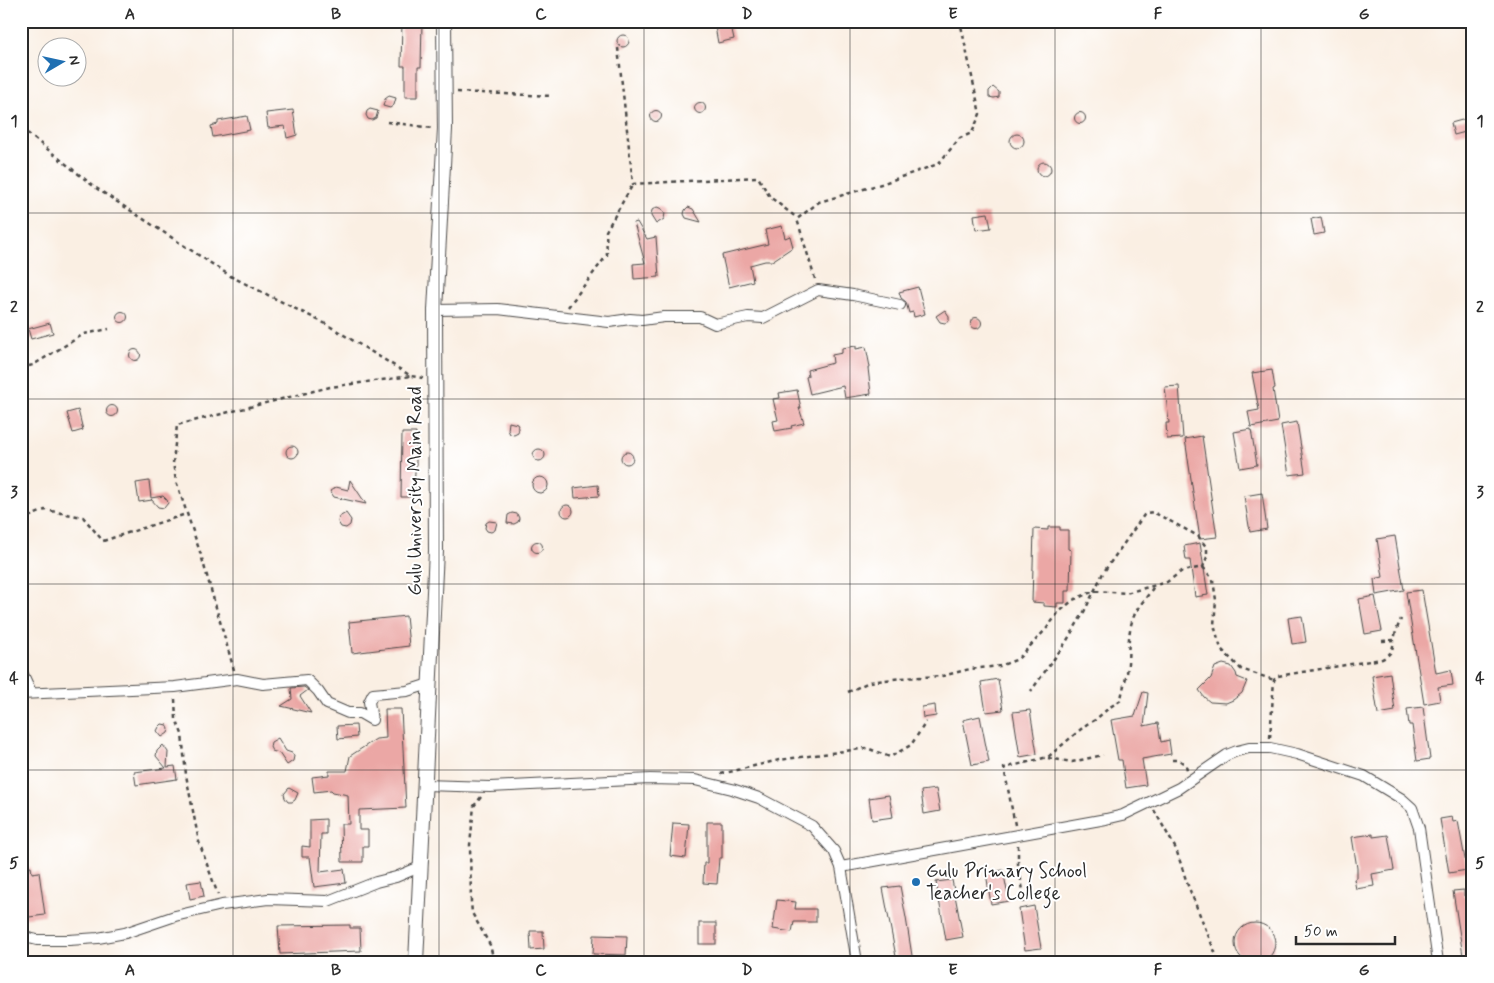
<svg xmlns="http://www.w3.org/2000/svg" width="1494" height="983" font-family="Mynerve,sans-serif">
<rect width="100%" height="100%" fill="#fff"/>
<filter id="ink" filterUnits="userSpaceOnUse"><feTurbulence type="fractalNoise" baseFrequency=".02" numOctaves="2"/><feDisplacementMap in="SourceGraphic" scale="10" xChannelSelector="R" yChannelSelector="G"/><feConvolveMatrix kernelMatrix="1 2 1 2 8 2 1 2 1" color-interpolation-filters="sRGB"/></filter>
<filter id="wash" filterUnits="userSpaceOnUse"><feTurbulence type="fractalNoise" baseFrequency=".0096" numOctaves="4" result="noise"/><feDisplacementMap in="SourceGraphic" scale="20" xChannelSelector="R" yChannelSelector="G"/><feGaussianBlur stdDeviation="1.12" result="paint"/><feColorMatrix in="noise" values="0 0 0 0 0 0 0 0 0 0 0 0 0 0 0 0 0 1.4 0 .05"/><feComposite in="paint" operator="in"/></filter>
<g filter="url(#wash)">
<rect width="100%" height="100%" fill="#faefe3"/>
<g id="blocks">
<g fill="#eba7a5">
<polygon points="402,21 422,21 421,67 418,67 418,97 405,97 405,66 401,66"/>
<polygon points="714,21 730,21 734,39 718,43"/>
<circle cx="623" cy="41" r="6"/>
<polygon points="993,87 999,92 999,97 994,98 989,97 989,91"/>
<polygon points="389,96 396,98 394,105 390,108 383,106 385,99"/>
<circle cx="700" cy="108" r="5.5"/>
<polygon points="370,109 378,111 376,118 372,120 368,119 366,115 367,111"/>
<polygon points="293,110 297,135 287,138 285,126 268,128 266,113"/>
<circle cx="656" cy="116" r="5.5"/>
<circle cx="1080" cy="118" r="5.5"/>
<polygon points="247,116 250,130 213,137 211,126 218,124 218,121"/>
<polygon points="1473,117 1473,130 1454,135 1451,123"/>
<circle cx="1017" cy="141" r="7"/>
<circle cx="1044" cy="169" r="7"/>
<polygon points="657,207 662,209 665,213 664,219 656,224 651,216 652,210"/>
<polygon points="688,207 693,209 701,222 686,218 684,214 685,210"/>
<polygon points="988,213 991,228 976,230 974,215"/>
<polygon points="1321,217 1324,233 1314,235 1311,219"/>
<polygon points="637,222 647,239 656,237 659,277 634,279 633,264 645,263 634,223"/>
<polygon points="782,226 785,238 790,236 793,247 772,261 765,261 750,265 753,281 729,287 722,255 768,244 765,230"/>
<polygon points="918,287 925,314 914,317 913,312 909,313 906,302 901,298 899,292"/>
<polygon points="945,310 949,316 949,321 945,323 940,322 936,316"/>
<circle cx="122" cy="317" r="5.5"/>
<circle cx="976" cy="323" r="5.5"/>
<polygon points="50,323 53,333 31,339 28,329"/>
<polygon points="856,346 856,349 866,347 870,367 868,368 871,394 845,398 843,386 810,394 806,377 808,376 807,370 833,363 832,355 842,353 842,348"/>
<circle cx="135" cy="355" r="5.5"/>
<polygon points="1272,370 1275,388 1273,389 1278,422 1251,427 1248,412 1259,410 1252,373"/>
<polygon points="1179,386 1183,438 1167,439 1166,423 1169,423 1165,387"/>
<polygon points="797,390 801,408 799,408 804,423 791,426 792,428 775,431 773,421 778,420 773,399 780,398 779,393"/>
<circle cx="112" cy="411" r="5.5"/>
<polygon points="78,410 83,430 73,433 67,413"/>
<polygon points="509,422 517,424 519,428 518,433 514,435 510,434 508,430"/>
<polygon points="1297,422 1305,473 1289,475 1281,425"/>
<polygon points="1251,429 1257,465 1240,468 1234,432"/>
<polygon points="402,433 416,433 416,471 415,471 414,497 401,497"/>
<polygon points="1202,436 1217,537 1200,539 1185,439"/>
<circle cx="292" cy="452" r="6"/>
<circle cx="539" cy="455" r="6"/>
<circle cx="627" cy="458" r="6"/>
<circle cx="540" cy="485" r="8"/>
<polygon points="350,480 366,504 334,497 330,491 336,487 348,490"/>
<polygon points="149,481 151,498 163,496 167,500 168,503 164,508 158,507 151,499 152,500 139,502 136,483"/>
<polygon points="598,485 599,496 575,498 574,488"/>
<polygon points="1262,493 1267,529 1250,532 1244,496"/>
<circle cx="567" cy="511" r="6"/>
<polygon points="346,513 351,520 350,525 346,528 341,527 338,522 339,517"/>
<polygon points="512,513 517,514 519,518 518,522 514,524 507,523 508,515"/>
<polygon points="489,521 497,522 495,530 491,532 487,531 485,528 486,523"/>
<polygon points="1048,527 1060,527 1060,530 1068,530 1068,549 1071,550 1070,591 1065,591 1065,603 1057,603 1057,607 1044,606 1044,603 1032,602 1034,529 1048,530"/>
<polygon points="1395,536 1404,590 1376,595 1374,579 1383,577 1377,539"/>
<circle cx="537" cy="547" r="5.5"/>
<polygon points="1200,543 1208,595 1195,597 1190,560 1186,560 1184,546"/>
<polygon points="1422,590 1436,673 1451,670 1453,685 1438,687 1440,701 1424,704 1406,592"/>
<polygon points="1375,596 1382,631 1365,634 1359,599"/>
<polygon points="406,616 409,646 352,653 349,622"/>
<polygon points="1302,616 1306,642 1292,644 1288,618"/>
<polygon points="1223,664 1231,666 1236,673 1237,677 1247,681 1242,693 1233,700 1226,703 1210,702 1204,697 1199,690 1211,678 1215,667"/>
<polygon points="1390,673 1395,711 1378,714 1372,676"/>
<polygon points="998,679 1003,710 986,712 981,682"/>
<polygon points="304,687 308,690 300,696 311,713 281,706 292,699 291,688"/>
<polygon points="1143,692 1148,693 1144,726 1158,723 1161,742 1169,740 1171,754 1142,759 1146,785 1126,788 1122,760 1118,760 1111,720 1135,716"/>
<polygon points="935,705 936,716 923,718 922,707"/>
<polygon points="1423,707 1430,759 1417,761 1412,725 1409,725 1407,709"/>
<polygon points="385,709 401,709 406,808 359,810 359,830 368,830 368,846 363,846 363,862 342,862 341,824 349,824 348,795 333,792 331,790 314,792 312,777 329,775 329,771 347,771 350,756 376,739 386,738"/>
<polygon points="1030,710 1037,754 1020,757 1013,712"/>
<polygon points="980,716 989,762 972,765 963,720"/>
<polygon points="162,724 167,725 169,729 168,733 162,737 157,731 159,727"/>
<polygon points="356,725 357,737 338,739 337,726"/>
<polygon points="278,738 286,751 292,753 294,756 293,761 287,765 279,753 272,751 270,747 271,742"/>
<polygon points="163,745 168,752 167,767 175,766 177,779 136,785 134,772 166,768 156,756 157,751"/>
<polygon points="289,788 298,793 295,800 292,802 288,802 285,798 284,794"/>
<polygon points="936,789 940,811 924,814 921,791"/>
<polygon points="889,795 893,817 872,820 869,798"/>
<polygon points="1452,817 1453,822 1458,821 1467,870 1449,873 1440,819"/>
<polygon points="326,819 326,834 321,834 320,872 344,869 346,883 314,887 310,857 302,857 302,846 310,847 310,820"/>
<polygon points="707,822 722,822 722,858 719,858 717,884 703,883 704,863 707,863"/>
<polygon points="673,823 689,824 686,858 670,856"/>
<polygon points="1373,834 1373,837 1388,835 1394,870 1372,874 1374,886 1356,889 1354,879 1357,878 1357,868 1352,837"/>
<polygon points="31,867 32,873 39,872 45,915 21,918 21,869"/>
<polygon points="1003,870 1009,901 991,904 986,873"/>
<polygon points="952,880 963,937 946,940 936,882"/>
<polygon points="201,881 204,896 190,899 187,883"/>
<polygon points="900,886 906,918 913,962 897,962 883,888"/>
<polygon points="1464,890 1464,896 1470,895 1473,913 1473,930 1470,930 1473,962 1464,962 1453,891"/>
<polygon points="777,900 796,902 795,909 816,909 816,922 794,922 792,932 773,929"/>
<polygon points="1034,906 1041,948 1025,950 1019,909"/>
<circle cx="1255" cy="943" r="20"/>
<rect x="699" y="923" width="17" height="21"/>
<polygon points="350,925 350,928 360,928 361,951 280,954 278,926"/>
<polygon points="530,931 543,931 544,949 531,950"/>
<polygon points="594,935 627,936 626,955 593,954"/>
</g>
</g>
</g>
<g filter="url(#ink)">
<use href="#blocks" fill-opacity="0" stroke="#4a4847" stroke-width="1"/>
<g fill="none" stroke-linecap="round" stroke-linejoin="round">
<g stroke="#4a4847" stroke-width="12">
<g id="minor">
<polyline points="435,310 498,309 609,322 630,319 642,320 664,317 700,317 715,324 748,317 763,318 818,290 853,295 900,305"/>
<polyline points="21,670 31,692"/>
<polyline points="21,694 175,687 237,679 263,684 307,680 318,691 327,704 348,713 360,713 372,720 369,702 373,694 407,691 429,684"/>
<polyline points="424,785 490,787 650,779 695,780 732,789 759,798 812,826 834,851 841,867 857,962"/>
<polyline points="841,867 1106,819 1123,815 1179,788 1227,755 1237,751 1249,748 1270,748 1297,754 1364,776 1402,799 1412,808 1419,828 1438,962"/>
<polyline points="21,936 37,940 69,940 98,938 125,933 175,916 222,905 268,899 328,901 376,882 396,877 422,866"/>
</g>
</g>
<g stroke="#4a4847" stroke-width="16">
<polyline id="tertiary" points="416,962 436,551 435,310 445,129 444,21"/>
</g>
<g stroke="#4a4847" stroke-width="2.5" stroke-dasharray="4 4" stroke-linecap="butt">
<polyline points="1326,21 1327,24"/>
<polyline points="618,48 633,184 758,177 770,197 797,218"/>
<polyline points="457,92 552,96"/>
<polyline points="387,122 433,128"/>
<polyline points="21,128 96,188 232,277 326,324 411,376 423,378"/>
<polyline points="815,279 797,219 819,202 881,184 938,164 960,138 972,133 980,114 960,21"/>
<polyline points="568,307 607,255 606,231 633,184"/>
<polyline points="21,368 33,365 84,334 109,329"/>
<polyline points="21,520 45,510 83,517 103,541 186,514"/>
<polyline points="1203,567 1213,580 1216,600 1214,625 1221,649 1241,669 1274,680"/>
<polyline points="1382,641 1394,640 1396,631 1401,619"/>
<polyline points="234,670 201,555 176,481 173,463 177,425 330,387 411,376"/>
<polyline points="848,692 869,682 902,678 942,676 970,669 1000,666 1018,659 1047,628 1058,613 1073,600 1094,591 1126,593 1167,582 1182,571 1203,567 1207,557 1207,548 1198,536 1153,512 1147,513 1144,515 1103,573 1084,612 1066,642 1031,691"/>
<polyline points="175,699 176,719 182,734 186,775 199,842 218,895"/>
<path d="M 1270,738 L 1274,680 L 1278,676 L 1382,659 C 1391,655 1393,649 1394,640"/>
<polyline points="1048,758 1072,762 1103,755"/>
<polyline points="1172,760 1179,760 1186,765 1187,770"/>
<polyline points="721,774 779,760 867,748 890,757 911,745 926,722"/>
<polyline points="481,797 474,806 470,845 471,902 472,913 490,945 493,957 492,962"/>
<polyline points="1154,810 1176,849 1187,883 1217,957"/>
<path d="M 1015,825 L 1004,768 L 1048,757 L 1087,724 L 1095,720 L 1110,707 L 1121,700 C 1122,691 1125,683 1127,673 C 1130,654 1126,635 1134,616 C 1139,604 1149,596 1155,584"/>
<polyline points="1018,845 1018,865 1023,890 1023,903"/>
</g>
<use href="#minor" stroke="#fff" stroke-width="10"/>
<use href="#tertiary" stroke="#fff" stroke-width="14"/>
</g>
</g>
<path fill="none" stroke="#2b2b2b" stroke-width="1" stroke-opacity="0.55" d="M 233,21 L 233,962M 439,21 L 439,962M 644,21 L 644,962M 850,21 L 850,962M 1055,21 L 1055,962M 1261,21 L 1261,962M 21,213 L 1473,213M 21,399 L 1473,399M 21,584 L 1473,584M 21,770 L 1473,770"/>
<circle fill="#1f6fb2" stroke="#fff" stroke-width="2" cx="916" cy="882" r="5"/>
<g text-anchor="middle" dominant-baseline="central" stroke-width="4" stroke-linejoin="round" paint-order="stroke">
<g font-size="19" fill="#2b2b2b" stroke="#fff">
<text transform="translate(415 491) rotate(-90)">Gulu University Main Road</text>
</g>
<g font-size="19" fill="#2b2b2b" stroke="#fff" text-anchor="start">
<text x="926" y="871">Gulu Primary School<tspan x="926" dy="22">Teacher's College</tspan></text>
</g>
</g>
<rect width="1494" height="983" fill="none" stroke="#fff" stroke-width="55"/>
<g transform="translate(62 62) rotate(81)"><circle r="24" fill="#ffffff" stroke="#aaaaaa"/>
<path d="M0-4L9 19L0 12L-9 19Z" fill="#1f6fb2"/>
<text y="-8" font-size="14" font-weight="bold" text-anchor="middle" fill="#2b2b2b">N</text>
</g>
<path d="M1296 936v8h99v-8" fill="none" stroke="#2b2b2b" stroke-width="2.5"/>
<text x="1304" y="936" font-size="15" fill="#2b2b2b" stroke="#ffffff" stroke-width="4" paint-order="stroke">50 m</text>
<rect x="28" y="28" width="1438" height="928" fill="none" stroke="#2b2b2b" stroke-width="2"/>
<g font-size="16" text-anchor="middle" font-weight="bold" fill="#2b2b2b">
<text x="130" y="19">A</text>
<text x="336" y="19">B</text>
<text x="541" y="19">C</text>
<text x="747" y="19">D</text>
<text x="953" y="19">E</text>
<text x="1158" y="19">F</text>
<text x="1364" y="19">G</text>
<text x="14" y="126">1</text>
<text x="1480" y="126">1</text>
<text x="14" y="312">2</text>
<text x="1480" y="312">2</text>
<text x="14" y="497">3</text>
<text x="1480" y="497">3</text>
<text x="14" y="683">4</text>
<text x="1480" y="683">4</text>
<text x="14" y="868">5</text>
<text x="1480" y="868">5</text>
<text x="130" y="975">A</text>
<text x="336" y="975">B</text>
<text x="541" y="975">C</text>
<text x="747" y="975">D</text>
<text x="953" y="975">E</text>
<text x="1158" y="975">F</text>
<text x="1364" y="975">G</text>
</g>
</svg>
